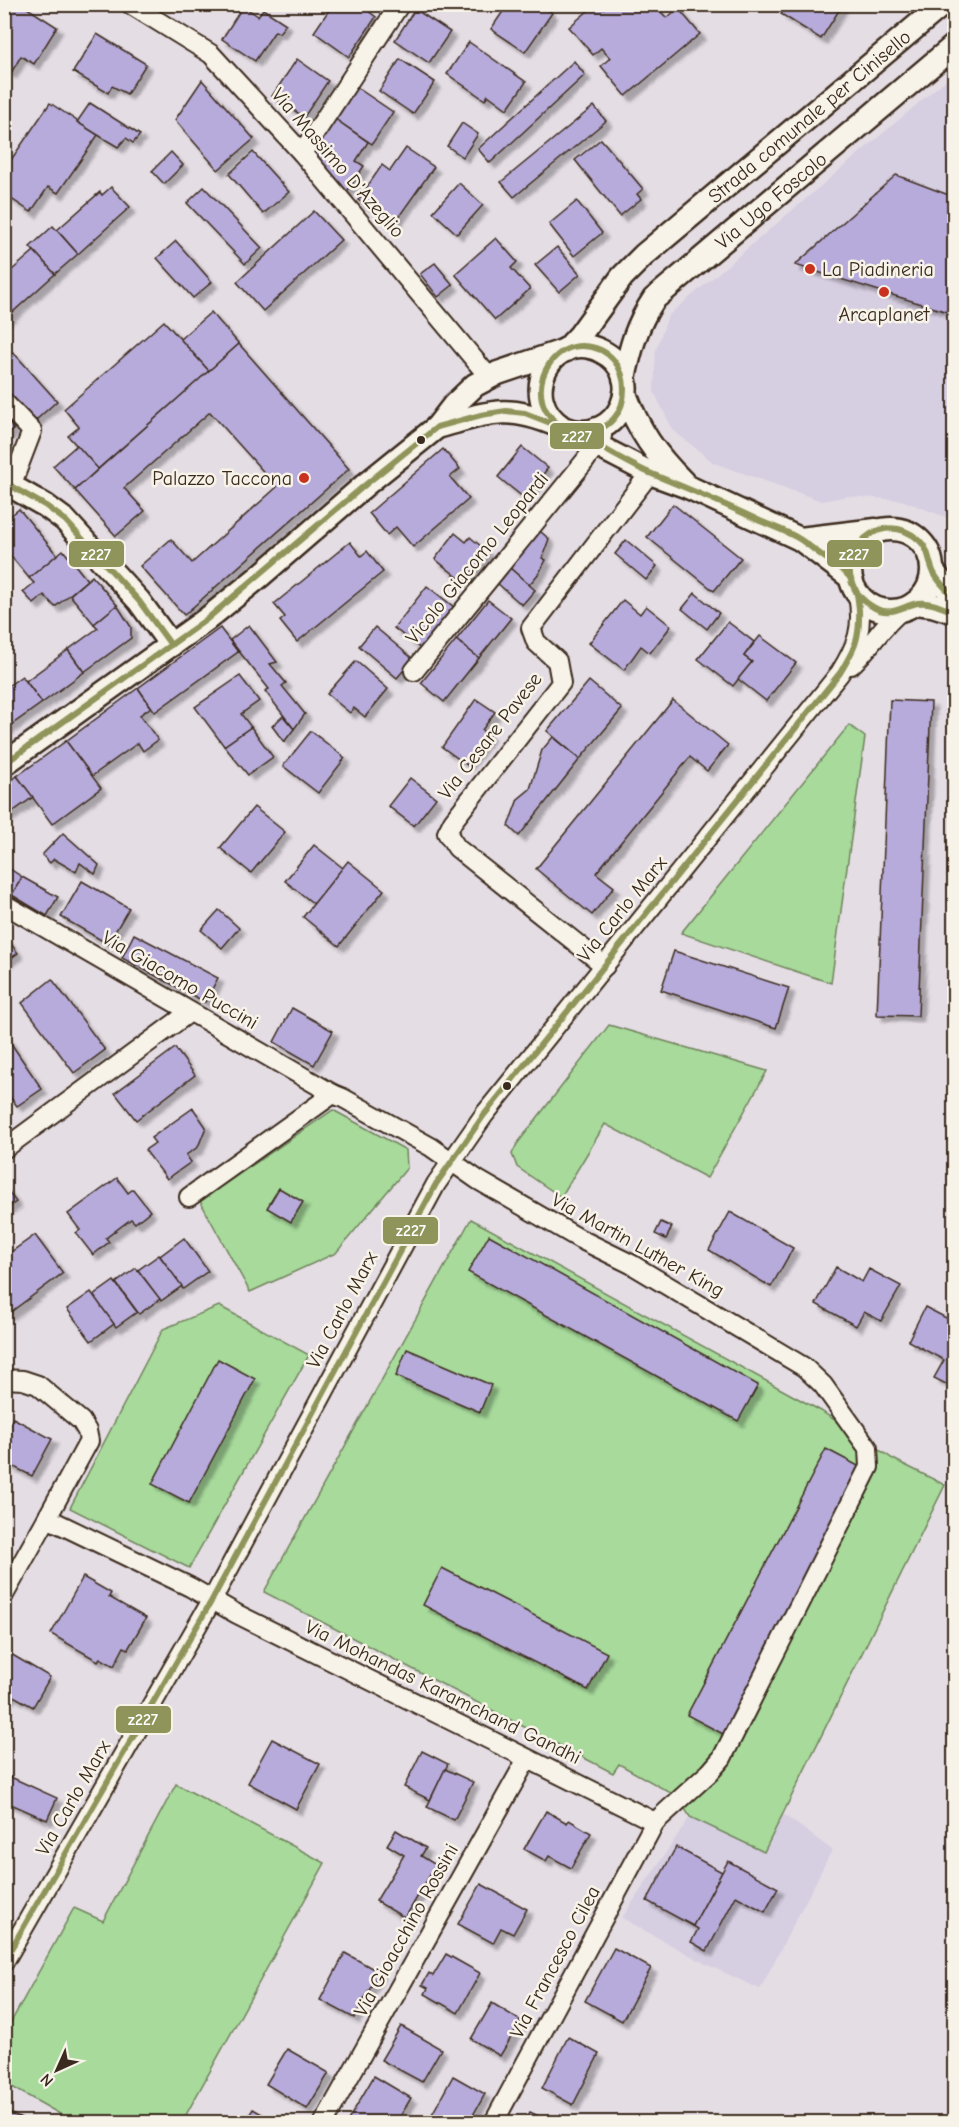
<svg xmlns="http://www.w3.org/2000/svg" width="959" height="2127" font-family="'Comic Neue',sans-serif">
<defs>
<filter id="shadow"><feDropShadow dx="5.5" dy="5.5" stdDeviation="1.5" flood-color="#0004"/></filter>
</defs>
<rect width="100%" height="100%" fill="#e4dde4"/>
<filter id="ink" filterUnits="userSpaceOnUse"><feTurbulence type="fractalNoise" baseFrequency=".0167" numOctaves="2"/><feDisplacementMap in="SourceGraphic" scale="12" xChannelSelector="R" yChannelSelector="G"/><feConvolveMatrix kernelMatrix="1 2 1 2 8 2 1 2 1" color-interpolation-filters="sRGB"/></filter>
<g filter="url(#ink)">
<g fill="#d6cee1">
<polygon points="954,73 954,520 901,500 848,496 822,501 714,463 673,430 654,392 656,350 668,316"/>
<polygon points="783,1814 832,1850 760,1989 706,1964 622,1918 690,1817 764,1852"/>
</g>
<g fill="#a7da9b" stroke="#71825c" stroke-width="1.5">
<polygon points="849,725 865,737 831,983 681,933"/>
<polygon points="609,1025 767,1071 707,1178 605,1124 561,1197 517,1167 512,1154 517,1144"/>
<polygon points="333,1110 406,1150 407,1168 336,1253 250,1292 200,1201"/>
<polygon points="471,1219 821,1411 893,1459 945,1485 764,1852 690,1817 678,1797 619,1764 613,1773 264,1592"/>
<polygon points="219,1306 309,1355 189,1568 70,1508 163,1329"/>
<polygon points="176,1784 325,1863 182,2122 74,2122 5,2083 5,2033 74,1908 103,1921"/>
</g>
<g fill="#b7abdb" stroke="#3b2a1e" stroke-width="1.5" filter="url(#shadow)">
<polygon points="8,4 21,4 57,27 34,64 21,56 11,73 4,69 4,10"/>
<polygon points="333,4 359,4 376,17 349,57 314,32"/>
<polygon points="508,4 541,4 552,13 525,52 491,29"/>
<polygon points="596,4 600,4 603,9 609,4 653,4 667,18 678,8 700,34 626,96 601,66 610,58 601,48 593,55 569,27"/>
<polygon points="787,4 843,4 821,39 781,14"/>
<polygon points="243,6 258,16 263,9 286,24 279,33 275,31 255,61 222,39"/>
<polygon points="415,9 450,32 429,63 395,40"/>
<polygon points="97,34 146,64 127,94 112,86 108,93 73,72"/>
<polygon points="469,42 526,82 507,109 488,95 485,100 447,74"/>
<polygon points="297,59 328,81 304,117 272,96"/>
<polygon points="400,59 435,82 413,114 379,91"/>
<polygon points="574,61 585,75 490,163 478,149"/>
<polygon points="202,80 254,139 218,170 175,120"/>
<polygon points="356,87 393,112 372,144 335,119"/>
<polygon points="50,103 98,135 58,193 48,187 31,212 4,194 4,170"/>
<polygon points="90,103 140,135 133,143 126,138 118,147 98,135 77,122"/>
<polygon points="594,106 606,121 514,197 501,182"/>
<polygon points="335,119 368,142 356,161 364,166 346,193 313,155"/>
<polygon points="462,123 478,134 463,157 447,146"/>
<polygon points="601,139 643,189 637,194 641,199 620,216 575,160"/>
<polygon points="406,148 434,167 393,225 358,200 382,165 390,171"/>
<polygon points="171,152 183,165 164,184 152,171"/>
<polygon points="253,152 289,192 263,214 229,174"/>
<polygon points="896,175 954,197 954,314 795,265"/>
<polygon points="459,183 483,205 457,234 433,212"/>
<polygon points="111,187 130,207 78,254 57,230 100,192 102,195"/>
<polygon points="204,187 262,248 245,264 187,203"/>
<polygon points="577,201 602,233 574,256 549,224"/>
<polygon points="314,211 341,240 263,311 237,282"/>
<polygon points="53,226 78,254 55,274 30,247"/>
<polygon points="496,238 517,262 511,268 530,289 495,320 455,274"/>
<polygon points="176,241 212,282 193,298 157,258"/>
<polygon points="557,247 580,274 559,292 535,265"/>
<polygon points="34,251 55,274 4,320 4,277"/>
<polygon points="435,263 453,285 438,297 420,274"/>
<polygon points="211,312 239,344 209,371 180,339"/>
<polygon points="164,321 209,371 98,469 68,436 79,427 64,409"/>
<polygon points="239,344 349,469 184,615 140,566 171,539 192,563 277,487 210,412 124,488 145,511 116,536 75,490"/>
<polygon points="13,352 57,401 35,421 4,388 4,360"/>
<polygon points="4,418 14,429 4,438"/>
<polygon points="77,445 98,469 75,490 53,466"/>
<polygon points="522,447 548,468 524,498 498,477"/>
<polygon points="443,449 460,469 450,477 469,499 413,547 396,527 387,535 369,513"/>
<polygon points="673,504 741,558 714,591 647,537"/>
<polygon points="19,509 57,555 29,578 4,548 4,521"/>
<polygon points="540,531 549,539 542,558 546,560 539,573 529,585 510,568"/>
<polygon points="455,533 466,542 470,537 488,552 464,582 435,559"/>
<polygon points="626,540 657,566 646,580 615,554"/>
<polygon points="350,542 361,556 367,551 383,572 297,642 280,621 285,617 274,604"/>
<polygon points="63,550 87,580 55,607 44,595 34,604 23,592 34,583 29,578"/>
<polygon points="510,568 535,590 522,605 497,583"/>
<polygon points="92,576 117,605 94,624 70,595"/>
<polygon points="427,586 454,607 421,649 394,628"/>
<polygon points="695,593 719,613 707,629 682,609"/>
<polygon points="488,600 511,618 479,658 456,640"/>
<polygon points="623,600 640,614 646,606 671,626 650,653 641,646 624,670 589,643"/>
<polygon points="117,605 131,627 131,638 84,672 68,650 98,628 94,624"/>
<polygon points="728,622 754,642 744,656 752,662 733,686 698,659"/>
<polygon points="249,625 277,662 270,664 286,683 282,686 305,714 294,729 265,691 269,689 230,640"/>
<polygon points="375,627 413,659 397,678 359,646"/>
<polygon points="220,628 238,652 155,712 138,688"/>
<polygon points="760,636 796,663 766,701 738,679 752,662 744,656"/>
<polygon points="456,640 479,658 444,702 421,683"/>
<polygon points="68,650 84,672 42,703 26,681"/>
<polygon points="356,661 388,689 365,717 354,708 350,713 327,694"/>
<polygon points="22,676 42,703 4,730 4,689"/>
<polygon points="240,676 259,701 241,714 251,727 224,746 195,707"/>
<polygon points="589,681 622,709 580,759 547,731"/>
<polygon points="138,688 151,707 140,715 158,740 143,751 138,743 92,776 66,741"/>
<polygon points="476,699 495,712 482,730 489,735 467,765 442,747"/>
<polygon points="673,700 728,745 707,771 690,757 596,873 614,887 592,915 536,869"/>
<polygon points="890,700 931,702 918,1016 877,1015"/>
<polygon points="283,716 294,729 284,742 272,726"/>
<polygon points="251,727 273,757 248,775 224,746"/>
<polygon points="311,731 345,758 318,793 283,766"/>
<polygon points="553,737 580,759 519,836 508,826 518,799 530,789 542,750"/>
<polygon points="66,741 101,788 52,824 17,776"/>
<polygon points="17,776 33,797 4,818 4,786"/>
<polygon points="410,778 436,798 414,826 388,806"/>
<polygon points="254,807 285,832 251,873 220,848"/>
<polygon points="63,833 99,865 95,874 80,863 76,872 54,859 50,863 42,855"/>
<polygon points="314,845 343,868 314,904 285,881"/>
<polygon points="348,861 384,890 339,946 303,917"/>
<polygon points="4,865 22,877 12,895 4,891"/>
<polygon points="22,877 58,897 47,916 12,895"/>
<polygon points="82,881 129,908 108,944 61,917"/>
<polygon points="219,910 239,928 222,948 201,930"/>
<polygon points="134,934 218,978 205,1002 122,958"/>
<polygon points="4,935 18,953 4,963"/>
<polygon points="674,951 789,988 776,1028 661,990"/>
<polygon points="52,979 105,1050 74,1073 22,1003"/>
<polygon points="292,1008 333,1031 314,1065 274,1042"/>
<polygon points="6,1036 42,1089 17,1106 4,1089"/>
<polygon points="175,1048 195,1075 136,1120 115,1093"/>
<polygon points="193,1108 206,1127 198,1147 186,1155 191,1162 167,1179 145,1150 155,1143 151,1138"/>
<polygon points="117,1178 128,1193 133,1189 150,1211 135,1223 131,1219 106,1238 109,1242 93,1255 76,1233 80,1230 68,1214"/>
<polygon points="4,1186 16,1202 4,1210"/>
<polygon points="279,1188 303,1202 291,1222 267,1208"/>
<polygon points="730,1212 793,1248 771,1287 709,1250"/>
<polygon points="661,1222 672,1227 666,1239 655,1234"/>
<polygon points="35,1235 63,1273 8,1314 4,1309 4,1257"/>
<polygon points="489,1235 758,1385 738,1421 468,1272"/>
<polygon points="184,1238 208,1271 183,1289 160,1256"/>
<polygon points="159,1255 182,1286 161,1301 138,1270"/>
<polygon points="836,1267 862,1282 869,1269 901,1286 881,1321 864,1312 856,1326 816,1304"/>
<polygon points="136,1268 160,1299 139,1314 116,1283"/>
<polygon points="114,1281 137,1312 116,1327 93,1296"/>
<polygon points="91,1292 114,1324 91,1341 67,1309"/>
<polygon points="925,1307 954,1322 954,1388 934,1378 944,1360 908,1341"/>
<polygon points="407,1349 491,1385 480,1412 396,1376"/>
<polygon points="218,1359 255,1379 189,1503 152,1484"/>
<polygon points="13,1418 52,1439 32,1476 4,1462 4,1435"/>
<polygon points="826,1449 864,1469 725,1735 687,1715"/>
<polygon points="442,1568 607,1653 588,1690 423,1605"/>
<polygon points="83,1577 111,1593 109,1597 146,1618 128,1649 124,1647 114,1666 100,1658 98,1661 51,1634"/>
<polygon points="4,1650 50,1677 33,1707 10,1694 8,1698 4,1696"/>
<polygon points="272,1739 320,1764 296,1809 248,1783"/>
<polygon points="422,1751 448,1764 430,1800 404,1787"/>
<polygon points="445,1769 473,1782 454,1820 427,1807"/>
<polygon points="4,1774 57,1798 47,1820 4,1801"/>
<polygon points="546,1811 567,1823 569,1820 591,1833 571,1868 549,1856 546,1861 524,1849"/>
<polygon points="396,1830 426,1848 421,1856 436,1865 405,1918 376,1901 404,1855 387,1845"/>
<polygon points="676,1847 722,1872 693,1926 647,1901"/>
<polygon points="728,1861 778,1888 765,1912 736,1896 707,1951 691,1942 698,1929 693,1926"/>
<polygon points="481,1884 527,1909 513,1934 501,1928 493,1943 458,1924"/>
<polygon points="614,1948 651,1968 622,2021 585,2001"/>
<polygon points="345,1953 379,1972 354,2018 320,2000"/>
<polygon points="446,1954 480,1973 458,2013 425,1994 428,1988 422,1985 429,1973 433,1976"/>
<polygon points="492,2003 521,2021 500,2056 471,2039"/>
<polygon points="401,2026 441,2049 422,2082 381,2060"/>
<polygon points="568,2037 599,2054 573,2105 542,2088"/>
<polygon points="287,2049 329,2073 307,2109 266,2084"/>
<polygon points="374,2076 411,2098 397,2122 347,2122"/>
<polygon points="453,2076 485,2094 469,2122 438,2122 430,2118"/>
<polygon points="253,2109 276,2122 245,2122"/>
<polygon points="4,2110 27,2122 4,2122"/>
<polygon points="530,2112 551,2122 524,2122"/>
</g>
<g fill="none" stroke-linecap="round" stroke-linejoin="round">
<g stroke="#3b2a1e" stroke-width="22">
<g id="minor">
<polyline points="130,4 211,54 302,153 489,377"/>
<polyline points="302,153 400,4"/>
<polyline points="4,402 32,431 11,486"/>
<path d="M 851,665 C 870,649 881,626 902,610"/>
<polyline points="414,671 585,461 602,436"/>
<polyline points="4,904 333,1094 343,1098 431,1147 478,1180 580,1239 631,1264 804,1367 823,1385 868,1448 869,1467 722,1758 710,1772 655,1822 494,2122"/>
<polyline points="605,966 457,848 447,833 453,821 561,683 557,661 536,642 531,628 650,473"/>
<polyline points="4,1149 190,1012"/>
<polyline points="189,1197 333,1094"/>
<polyline points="4,1379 23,1380 38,1385 81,1421 87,1431 89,1441 47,1518"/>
<polyline points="4,1595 47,1518 190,1587 237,1614 655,1822"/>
<path d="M 4,1962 L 212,1600 L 436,1184 L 484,1115 L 840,673 C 857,645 864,629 858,595"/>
<polyline points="324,2122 527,1759"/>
</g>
</g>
<g stroke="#3b2a1e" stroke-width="27">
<g id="tertiary">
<path id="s1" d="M 566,350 L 580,335 L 622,277 L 644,255 L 943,4"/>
<path id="s2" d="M 624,378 C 631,347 636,326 654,299 L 954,46"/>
<path d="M 625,394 C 639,431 655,454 683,482"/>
<path d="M 437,427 C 489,413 505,403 557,425"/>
<path d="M 566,429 C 619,447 650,375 601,351 C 552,327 515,398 563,428 L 650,473 L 688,487 L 800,539 L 850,577"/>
<polyline points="4,482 46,506 65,520 139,601 171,645"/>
<circle cx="891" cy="570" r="41"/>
<polyline points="800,539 876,530"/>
<polyline points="933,571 954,598"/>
<polyline points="915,603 932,605 954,612"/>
<polyline points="4,764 207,619 260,576 365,485 437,427 454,405 475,385 498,373 563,351"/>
</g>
</g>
<use href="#minor" stroke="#f7f3e8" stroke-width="18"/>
<use href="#tertiary" stroke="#f7f3e8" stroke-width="22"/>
<g stroke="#f7f3e8" stroke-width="10">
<g id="bus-1">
<polyline points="4,482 46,506 65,520 139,601 171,645"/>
<path d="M 954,598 C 948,590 938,582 934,573 C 928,561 930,550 919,540 C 875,501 819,570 870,605 C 890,619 901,606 918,603 C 930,601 943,608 954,612"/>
<polyline points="4,764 207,619 365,485 437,427 481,415 506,411 525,413 563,428"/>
<path d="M 4,1961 L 212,1600 L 436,1184 L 484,1115 L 840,673 C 855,648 860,639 859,610 C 858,599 857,589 851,579 C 846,571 834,565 827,559 C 818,553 810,546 801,540 C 789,532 774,527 760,521 C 725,504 689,489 652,474 C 635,467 619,457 604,449 C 590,442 575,436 563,428 C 554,422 544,411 542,400 C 536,374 556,345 583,346 C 638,348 637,431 584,432 C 578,432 572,430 566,429"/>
</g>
</g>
<use href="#bus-1" stroke="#8f955a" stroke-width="6"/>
</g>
</g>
<g fill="#c8321e" stroke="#f7f3e8" stroke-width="2">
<circle cx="810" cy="269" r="6"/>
<circle cx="884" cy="292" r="6"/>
<circle cx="304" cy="478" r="6"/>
</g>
<g fill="#3b2a1e" stroke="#f7f3e8" stroke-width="2">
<circle cx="421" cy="440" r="5"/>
<circle cx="507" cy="1086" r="5"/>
</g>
<g text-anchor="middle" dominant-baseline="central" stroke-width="5" stroke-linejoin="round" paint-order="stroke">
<g font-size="20" fill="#3b2a1e" stroke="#f7f3e8">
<text stroke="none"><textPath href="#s1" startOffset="339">Strada comunale per Cinisello</textPath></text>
<text transform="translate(338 163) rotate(49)">Via Massimo D'Azeglio</text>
<text stroke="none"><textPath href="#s2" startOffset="238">Via Ugo Foscolo</textPath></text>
<text transform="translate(477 558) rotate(-51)">Vicolo Giacomo Leopardi</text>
<text transform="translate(490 736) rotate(-52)">Via Cesare Pavese</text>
<text transform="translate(622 909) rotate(-51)">Via Carlo Marx</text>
<text transform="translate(180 980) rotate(30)">Via Giacomo Puccini</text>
<text transform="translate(638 1245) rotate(29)">Via Martin Luther King</text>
<text transform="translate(342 1310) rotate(-62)">Via Carlo Marx</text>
<text transform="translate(443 1692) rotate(26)">Via Mohandas Karamchand Gandhi</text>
<text transform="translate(73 1798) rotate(-60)">Via Carlo Marx</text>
<text transform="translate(406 1930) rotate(-61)">Via Gioacchino Rossini</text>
<text transform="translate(555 1962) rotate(-62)">Via Francesco Cilea</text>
</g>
<g font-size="20" fill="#3b2a1e" stroke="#f7f3e8" text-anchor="start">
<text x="822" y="269">La Piadineria</text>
<text x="884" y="314" text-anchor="middle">Arcaplanet</text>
<text x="292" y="478" text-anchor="end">Palazzo Taccona</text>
</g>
</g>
<g stroke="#f7f3e8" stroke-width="2">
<rect x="549" y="422" width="56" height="28" rx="6" fill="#8f955a"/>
<rect x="826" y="539" width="57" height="29" rx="6" fill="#8f955a"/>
<rect x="68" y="540" width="57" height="28" rx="6" fill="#8f955a"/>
<rect x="382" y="1216" width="57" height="29" rx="6" fill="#8f955a"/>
<rect x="115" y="1705" width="57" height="29" rx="6" fill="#8f955a"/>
</g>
<g font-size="16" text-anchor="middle" font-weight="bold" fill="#fff">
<text x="577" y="442">z227</text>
<text x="854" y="560">z227</text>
<text x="96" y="560">z227</text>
<text x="411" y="1236">z227</text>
<text x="143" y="1725">z227</text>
</g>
<rect width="959" height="2127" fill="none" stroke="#f7f3e8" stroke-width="24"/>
<rect x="12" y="12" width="935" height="2103" fill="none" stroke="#3b2a1e" stroke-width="2" filter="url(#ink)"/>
<g transform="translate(57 2070) rotate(225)" stroke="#f7f3e8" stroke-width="4.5" paint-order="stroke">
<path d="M0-4.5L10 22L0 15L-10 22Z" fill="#3b2a1e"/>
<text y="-9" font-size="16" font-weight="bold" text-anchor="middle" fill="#3b2a1e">N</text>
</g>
</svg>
